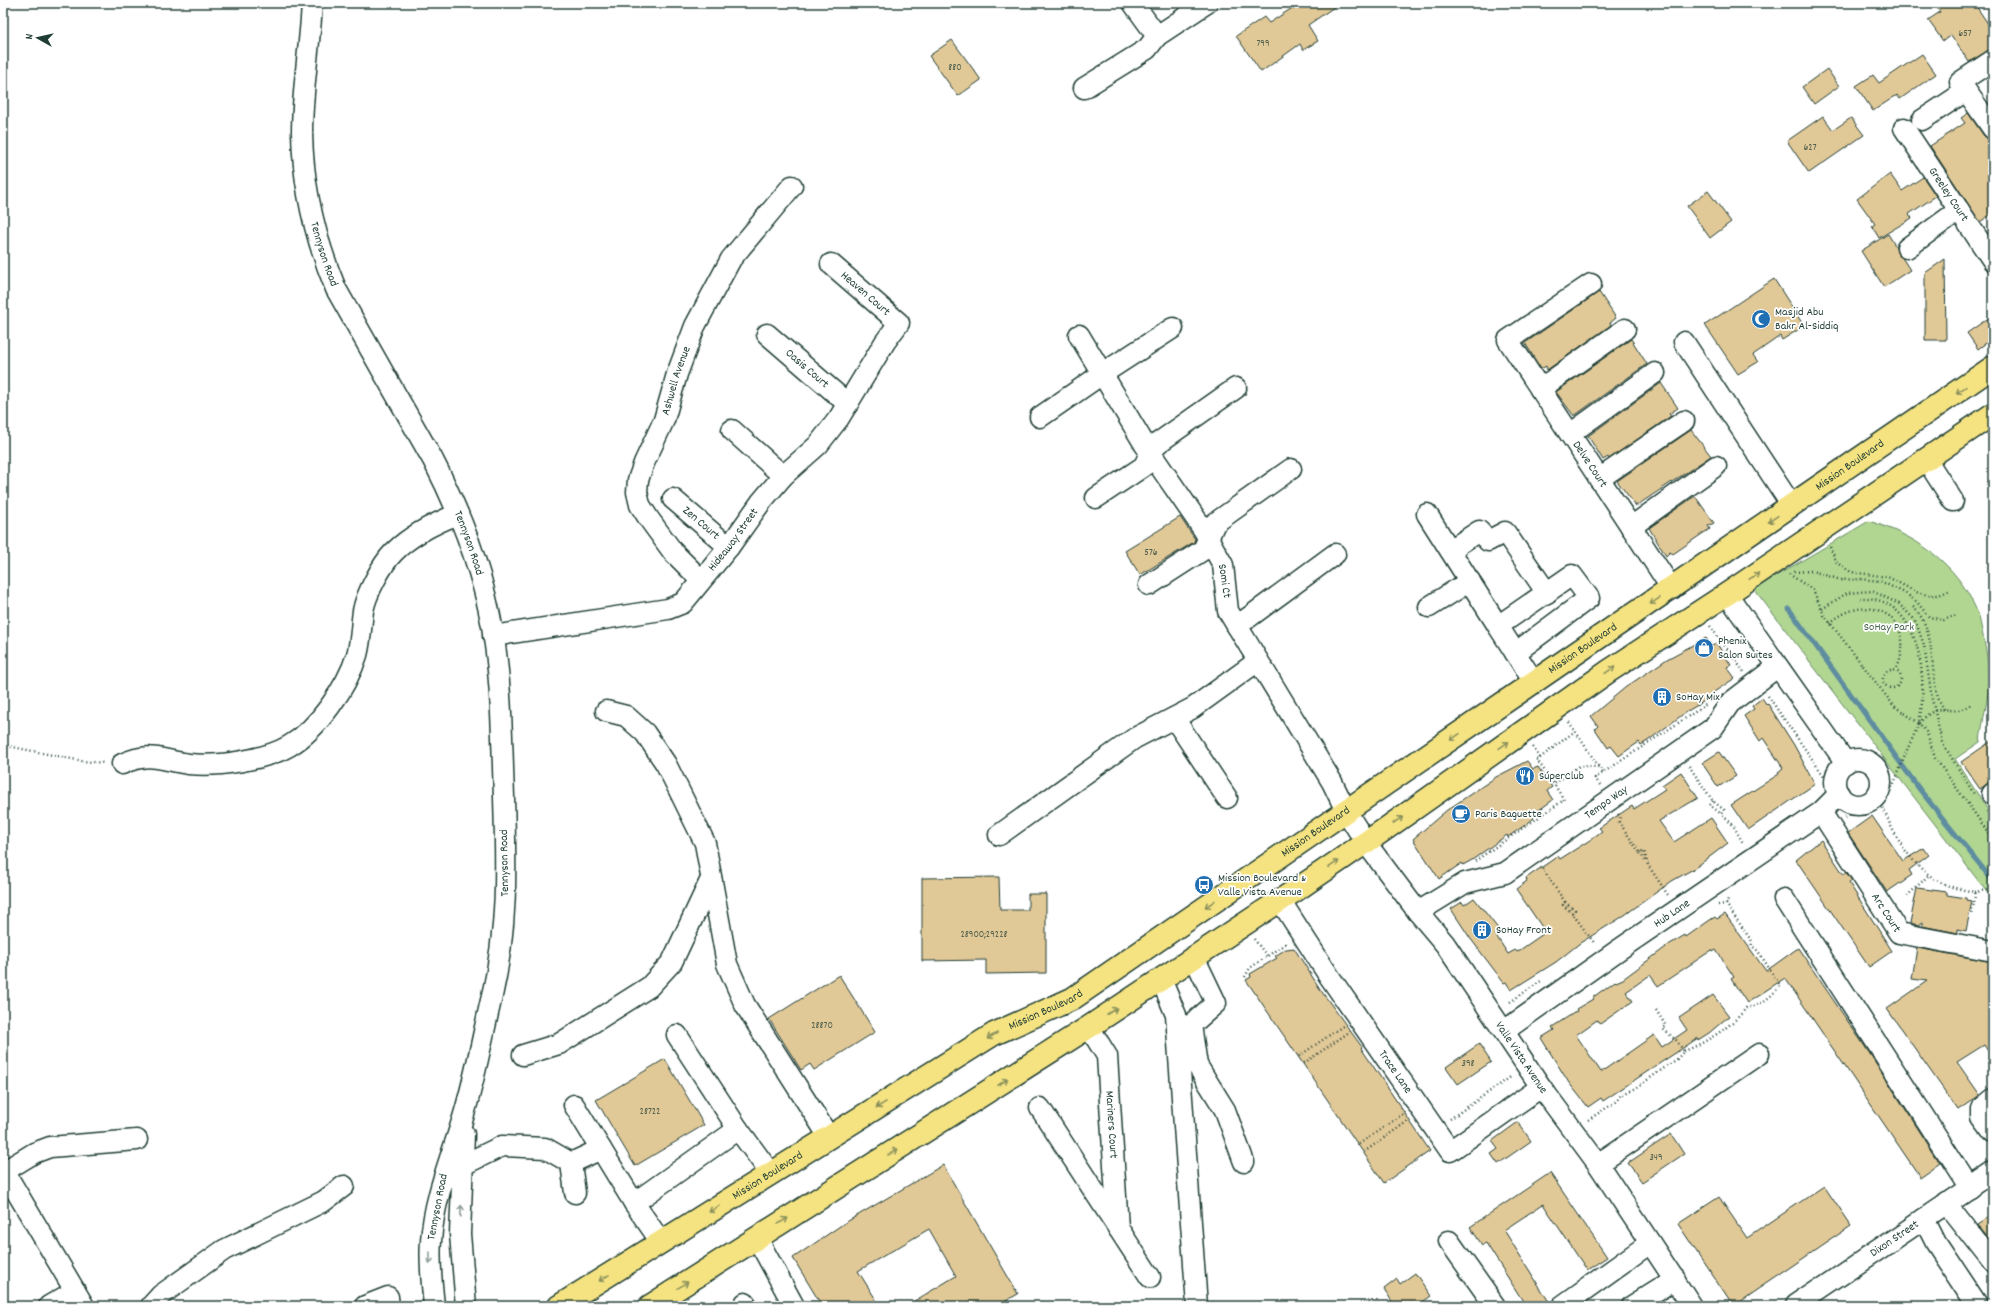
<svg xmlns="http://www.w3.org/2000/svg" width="1996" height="1309" font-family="Dekko,sans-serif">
<rect width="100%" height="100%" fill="#fff"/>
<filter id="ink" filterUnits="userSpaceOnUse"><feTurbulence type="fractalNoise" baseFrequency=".025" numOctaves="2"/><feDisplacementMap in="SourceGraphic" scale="8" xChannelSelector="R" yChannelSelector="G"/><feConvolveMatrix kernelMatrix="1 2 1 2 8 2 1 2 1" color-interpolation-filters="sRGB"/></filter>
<g filter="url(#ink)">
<path fill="#b0d692" stroke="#688a63" d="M 1869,521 C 1917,536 1956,563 1976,609 C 1980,617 1981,627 1983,636 C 1986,650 1989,664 1989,678 C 1989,699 1982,721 1980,742 L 1955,759 L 1986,807 L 1993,812 L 1993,900 L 1754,589 Z"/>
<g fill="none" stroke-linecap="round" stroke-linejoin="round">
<polyline stroke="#5f8da0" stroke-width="5" points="1789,609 1920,790 1993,881"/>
</g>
<g fill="#e1c897" stroke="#1f3d34">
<polygon points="1300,3 1340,3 1308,25 1318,41 1303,50 1300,44 1261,72 1236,36 1264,17 1269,23"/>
<polygon points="1934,3 1974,3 1993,31 1993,48 1969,62 1951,35 1943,41 1928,20 1940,12"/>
<polygon points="952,40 981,80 958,96 929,56"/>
<polygon points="1922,54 1936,74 1900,99 1897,95 1873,111 1856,86 1873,75 1879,83"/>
<polygon points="1827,69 1839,86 1814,104 1802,87"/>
<polygon points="1968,113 1984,136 1993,140 1993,213 1980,222 1930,146 1965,123 1961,118"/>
<polygon points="1823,116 1833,130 1851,118 1864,135 1809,173 1787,141"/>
<polygon points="1890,174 1902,191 1923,177 1936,196 1909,214 1912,218 1879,238 1872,226 1875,224 1857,199"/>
<polygon points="1708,191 1731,222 1710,238 1687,206"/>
<polygon points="1888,234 1896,247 1898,254 1903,259 1910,270 1884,287 1861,251"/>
<polygon points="1945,259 1946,340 1925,340 1925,273"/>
<polygon points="1774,279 1804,326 1782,340 1780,336 1753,355 1758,362 1738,374 1705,325"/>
<polygon points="1599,292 1616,318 1610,323 1611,325 1547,370 1546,366 1541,369 1525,343"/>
<polygon points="1993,315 1993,338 1978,349 1967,333"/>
<polygon points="1631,339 1647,364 1574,416 1556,392"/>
<polygon points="1661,383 1678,408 1669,414 1671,416 1609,459 1608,457 1603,460 1588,436"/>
<polygon points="1691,430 1711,456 1636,506 1617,481"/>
<polygon points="1695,496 1714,523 1708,526 1710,529 1702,534 1673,554 1670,552 1666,556 1649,528"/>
<polygon points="1180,517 1195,539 1194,542 1140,575 1125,551"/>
<polygon points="1706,638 1711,646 1717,644 1731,665 1727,667 1735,678 1711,694 1712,696 1706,700 1686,712 1649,740 1641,745 1639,742 1619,756 1611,746 1608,748 1595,729 1598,726 1591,716 1626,687 1667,659"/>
<polygon points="1762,698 1767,705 1768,704 1794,745 1815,784 1748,830 1731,805 1779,774 1778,772 1783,768 1763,738 1760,741 1744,716 1754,709 1752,706"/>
<polygon points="1993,740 1993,780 1980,789 1961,762"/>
<polygon points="1719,752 1736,776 1718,787 1702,763"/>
<polygon points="1527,761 1533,769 1538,767 1552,787 1547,791 1553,800 1532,815 1534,818 1528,823 1508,837 1507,835 1472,860 1463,865 1462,863 1439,879 1413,839 1447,810 1496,777"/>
<polygon points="1681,772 1698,798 1659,821 1674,842 1711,818 1728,843 1695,868 1672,881 1622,917 1580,943 1556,962 1511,990 1506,982 1504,983 1470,938 1451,909 1462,902 1464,905 1474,898 1500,931 1495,934 1508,954 1515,950 1517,952 1543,934 1542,931 1544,930 1516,889 1527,881 1526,878 1558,856 1560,859 1590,840 1602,831 1599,828 1632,806 1634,809 1665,789 1662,785"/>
<polygon points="1872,816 1903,861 1924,848 1929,855 1909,870 1912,875 1887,892 1848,833"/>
<polygon points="1821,840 1844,875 1846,872 1852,881 1849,883 1892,951 1869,967 1796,860"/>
<polygon points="999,877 1000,910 1028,910 1028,894 1046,894 1046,973 986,974 986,960 922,961 922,878"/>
<polygon points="1917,888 1947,892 1947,895 1966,898 1966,900 1972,901 1966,931 1958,929 1958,933 1922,926 1922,922 1918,925 1910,923"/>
<polygon points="1725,914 1766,971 1798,948 1870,1054 1940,1163 1920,1177 1785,978 1747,1003 1731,979 1734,977 1716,950 1713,952 1712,950 1658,986 1650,975 1626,992 1633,1001 1600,1024 1597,1020 1576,1035 1601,1072 1654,1035 1662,1047 1684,1032 1687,1030 1679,1018 1713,995 1729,1016 1709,1033 1698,1040 1698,1038 1603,1101 1601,1098 1588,1107 1569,1083 1541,1038 1554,1030 1552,1027 1577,1011 1576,1009 1593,999 1592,998 1615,981 1616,982 1623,979 1670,944 1685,935 1686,937 1710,920 1715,917 1717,919"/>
<polygon points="1294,948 1322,992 1362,1047 1361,1048 1430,1151 1384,1183 1246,980 1251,977 1250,974 1277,958 1275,956 1286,949"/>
<polygon points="1917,948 1993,962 1993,1059 1984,1045 1957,1062 1980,1095 1958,1110 1887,1009 1927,981 1912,979"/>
<polygon points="839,975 875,1032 814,1070 810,1064 801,1070 769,1019"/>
<polygon points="1479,1044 1491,1062 1458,1084 1446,1067"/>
<polygon points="665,1059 704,1125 635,1166 596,1100"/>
<polygon points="1518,1122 1531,1141 1498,1164 1491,1154 1498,1149 1492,1141"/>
<polygon points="1671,1134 1684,1154 1642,1182 1628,1163"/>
<polygon points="943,1165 1018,1294 997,1306 906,1306 956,1276 929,1229 858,1271 880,1306 822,1306 793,1258 843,1224"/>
<polygon points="1550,1173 1607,1257 1587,1270 1543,1204 1504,1230 1551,1305 1526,1306 1486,1243 1482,1245 1470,1227"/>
<polygon points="1824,1186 1851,1226 1733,1306 1678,1224 1719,1197 1747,1238"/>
<polygon points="1993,1215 1993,1244 1978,1225"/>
<polygon points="1415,1273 1431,1296 1417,1306 1395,1306 1384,1289 1397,1279 1400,1284"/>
</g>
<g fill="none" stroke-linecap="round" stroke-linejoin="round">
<g stroke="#1f3d34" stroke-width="23">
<g id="minor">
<path id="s1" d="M 312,3 C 310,46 302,90 302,133 C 303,186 316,241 336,289 L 433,460 C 463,518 486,580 495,645 C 502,695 502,746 504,797 C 506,868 508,926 492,996 C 483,1034 476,1073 465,1111 C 453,1154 434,1195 431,1241 C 429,1263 432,1284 434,1306"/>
<polyline points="1133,3 1157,36 1207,3"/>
<polyline points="1993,60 1960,82 1993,129"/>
<polyline points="1084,88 1147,49 1157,36"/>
<polyline points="1922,120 1966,91"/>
<path id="s2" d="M 1904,128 L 1993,261"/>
<polyline points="1907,248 1959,210"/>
<path id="s3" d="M 1591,284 L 1508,340 L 1672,589"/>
<path id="s4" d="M 767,334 L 848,404"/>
<path id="s5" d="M 1079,335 L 1145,445 L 1203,529 L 1223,565 L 1228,611 L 1332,782 L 1346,811 L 1366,843 L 1418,912 L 1445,944 L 1541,1087 L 1598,1164 L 1692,1306"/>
<polyline points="1684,342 1792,506"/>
<polyline points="1540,389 1625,329"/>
<polyline points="1040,417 1102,374 1173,328"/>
<polyline points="732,430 783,476"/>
<polyline points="1570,434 1655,373"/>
<polyline points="1926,459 1953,501"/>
<polyline points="1599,479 1684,421"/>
<polyline points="1096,498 1144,466 1150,453 1158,443 1236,388"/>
<path id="s6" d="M 673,499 L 729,547"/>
<polyline points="1427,514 1498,626"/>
<polyline points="1631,527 1716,466"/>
<polyline points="1450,550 1479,531 1488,541 1505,532 1547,593"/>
<path id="s7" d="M 701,580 L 673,552 L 649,519 L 640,505 L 637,492 L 638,480 L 644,463 L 664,420 L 677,374 L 695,326 L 731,259 L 792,186"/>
<polyline points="1149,585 1203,550 1215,523 1291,469"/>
<polyline points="1727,594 1846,763"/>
<polyline points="1429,607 1470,581"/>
<polyline points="1237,626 1335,554"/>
<path id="s8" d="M 493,636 L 668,609 L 683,603 L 729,547 L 761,502 L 783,476 L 818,445 L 839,418 L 885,342 L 899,323 L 831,264"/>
<polyline points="1515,653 1589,598 1572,575 1498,626 1534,682"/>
<polyline points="606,711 626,716 645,733 666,764 705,843 727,964 745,1005 829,1137"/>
<polyline points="1174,718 1227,798"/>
<circle cx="1858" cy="782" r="23"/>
<path d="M 122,764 C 150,751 161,760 189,764 C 217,767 265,760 289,746 C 318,729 347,687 357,655 C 361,641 361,625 363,611 C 366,594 382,564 394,552 C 412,534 435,523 458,514"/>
<polyline points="1992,794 1993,793"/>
<path id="s9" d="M 1821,812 L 1899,933 L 1993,951"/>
<polyline points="999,835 1135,738 1193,708 1258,661"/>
<polyline points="1784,899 1970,1188"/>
<path id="s10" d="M 1280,900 L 1329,976 L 1450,1151 L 1541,1087"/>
<path id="s11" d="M 1418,912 L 1465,883 L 1505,873 L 1713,728 L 1730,703 L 1777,667"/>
<polyline points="1194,957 1216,1003 1191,1025 1197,1065 1225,1110 1244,1162"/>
<polyline points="1161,979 1176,1015 1197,1306"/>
<path id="s12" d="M 1089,1027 L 1107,1056 L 1118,1228"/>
<path id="s13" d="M 1504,1031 L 1617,951 L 1821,812 L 1839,794"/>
<polyline points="677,1035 738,1129"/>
<polyline points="523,1055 559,1044 649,987 672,962 711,879"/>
<polyline points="1993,1099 1981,1109 1981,1117 1993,1133"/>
<polyline points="574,1105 634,1203 661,1242"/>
<polyline points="1040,1108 1150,1277"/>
<polyline points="464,1134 460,1234 466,1306"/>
<polyline points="571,1163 575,1193"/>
<polyline points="1598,1164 1759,1054"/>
<polyline points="463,1165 502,1146 545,1148 571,1163 601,1149"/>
<polyline points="3,1169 84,1306"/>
<polyline points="3,1172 34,1153 50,1147 137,1140"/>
<polyline points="634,1203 738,1129 771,1174"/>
<polyline points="1946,1203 1993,1263"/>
<polyline points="1924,1219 1936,1243 1978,1306"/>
<polyline points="757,1238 794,1306"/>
<polyline points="1449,1241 1495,1306"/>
<polyline points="745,1303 747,1306"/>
<polyline points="49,1306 75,1291"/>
<polyline points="151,1306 161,1295 224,1250 324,1201 344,1186"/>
<polyline points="365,1306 388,1297 389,1306"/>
<polyline points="1562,1306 1650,1243"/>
<polyline points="1632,1306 1675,1279"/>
<path id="s14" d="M 1795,1306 L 1993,1172"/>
</g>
</g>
<g stroke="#1f3d34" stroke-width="25">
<g id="major">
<path id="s15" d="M 559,1306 L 994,1034 L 1072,999 L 1993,367"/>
<polyline points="650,1306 1089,1027 1302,886 1384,830 1609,671 1727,594 1993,414"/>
</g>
</g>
<g stroke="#1f3d34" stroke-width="2.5" stroke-dasharray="1 3" stroke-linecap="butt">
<polyline points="1830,547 1837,563 1851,572 1888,577 1916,592 1928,595 1939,595 1951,590"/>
<polyline points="1794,572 1812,571 1841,580 1860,579 1880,581 1905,593 1917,602 1929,617 1944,620 1956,615"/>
<polyline points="1789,574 1813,590 1824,615 1894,706 1919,723 1927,733 1935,758 1993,839"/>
<path d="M 1913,607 C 1941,633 1925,684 1945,710"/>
<polyline points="1822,609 1847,593 1872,591 1899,604 1915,620 1924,645 1932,699 1942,742 1974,794"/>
<path d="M 1830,623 C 1870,588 1920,620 1896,670"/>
<polyline points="1710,626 1744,672"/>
<circle cx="1892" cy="679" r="9"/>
<polyline points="1768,696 1826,779 1826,782"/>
<polyline points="1569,722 1603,773"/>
<path d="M 1919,723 C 1923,719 1928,714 1934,711 C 1947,705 1953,717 1971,704"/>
<polyline points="3,745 82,761 105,763"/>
<polyline points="1533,747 1540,758 1537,760 1554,784"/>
<polyline points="1540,758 1575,731"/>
<polyline points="1689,766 1713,801 1724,810 1721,814 1733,825 1743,843"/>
<polyline points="1600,785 1595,778 1707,704"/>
<polyline points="1713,801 1710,805 1721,814"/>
<path d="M 1882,804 C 1893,837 1915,873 1949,886 C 1957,889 1966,890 1974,892 L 1975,896 L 1972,914"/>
<polyline points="1987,811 1993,818"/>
<polyline points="1618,814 1620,817 1619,822 1640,853 1644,851 1648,865 1668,895"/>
<path d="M 1845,818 C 1857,809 1873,817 1883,803 C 1894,787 1900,768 1907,750 C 1911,741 1916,732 1919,722 C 1929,679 1920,595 1860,598"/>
<polyline points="1640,853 1646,862"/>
<polyline points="1475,861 1564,800 1554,784 1579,766 1599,767"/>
<polyline points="1542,868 1565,902 1563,905 1572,913"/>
<polyline points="1974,892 1993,889"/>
<polyline points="1907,896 1929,875"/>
<polyline points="1565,902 1575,910 1572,913 1595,944"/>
<polyline points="1718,905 1726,904 1729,897"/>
<polyline points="1254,939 1267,956"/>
<polyline points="1245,977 1250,968 1285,944 1286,945"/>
<polyline points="1510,1002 1541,981"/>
<path d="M 1684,1051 C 1704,1044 1734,1025 1746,1008 C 1760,1006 1772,997 1780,985 L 1758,951 L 1752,946 L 1751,940 L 1726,904"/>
<polyline points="1299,1056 1343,1026"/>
<polyline points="1304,1063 1348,1033"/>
<polyline points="1450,1119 1512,1076"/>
<polyline points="1588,1120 1617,1101 1621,1095 1636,1088 1677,1059 1684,1051 1676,1040 1663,1029 1666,1026 1656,1010"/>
<polyline points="1359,1144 1403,1114"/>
<polyline points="1364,1152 1408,1121"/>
</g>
<use href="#minor" stroke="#fff" stroke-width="20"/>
<use href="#major" stroke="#f5e382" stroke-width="22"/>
</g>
<defs><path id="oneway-shaft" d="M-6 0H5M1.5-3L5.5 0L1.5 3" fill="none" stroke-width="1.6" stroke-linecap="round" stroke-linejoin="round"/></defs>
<g stroke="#8a905b">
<use href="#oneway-shaft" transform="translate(1961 390) rotate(145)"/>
<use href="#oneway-shaft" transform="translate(1773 519) rotate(145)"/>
<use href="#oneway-shaft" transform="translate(1754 576) rotate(-34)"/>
<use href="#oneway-shaft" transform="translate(1655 601) rotate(146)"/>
<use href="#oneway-shaft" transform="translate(1610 670) rotate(-34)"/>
<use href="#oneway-shaft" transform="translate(1455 737) rotate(146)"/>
<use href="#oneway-shaft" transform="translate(1504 745) rotate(-35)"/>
<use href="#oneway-shaft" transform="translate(1398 820) rotate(-35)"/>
<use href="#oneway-shaft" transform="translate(1334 864) rotate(-34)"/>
<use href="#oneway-shaft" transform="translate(1210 904) rotate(146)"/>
<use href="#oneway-shaft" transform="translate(1112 1011) rotate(-33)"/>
<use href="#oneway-shaft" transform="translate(992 1036) rotate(150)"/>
<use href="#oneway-shaft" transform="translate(1003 1082) rotate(-33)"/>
<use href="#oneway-shaft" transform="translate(881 1105) rotate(148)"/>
<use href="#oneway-shaft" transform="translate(893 1152) rotate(-32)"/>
<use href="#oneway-shaft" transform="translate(714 1209) rotate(148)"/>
<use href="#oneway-shaft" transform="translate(783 1221) rotate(-32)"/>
<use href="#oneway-shaft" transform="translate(604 1278) rotate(148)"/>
<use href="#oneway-shaft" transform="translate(683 1285) rotate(-32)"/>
</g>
<g stroke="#8f9e9a">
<use href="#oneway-shaft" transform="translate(461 1211) rotate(-88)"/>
<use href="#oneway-shaft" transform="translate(430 1258) rotate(89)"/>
</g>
</g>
<defs>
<g id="mosque-disc" transform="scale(1)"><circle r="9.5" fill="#1f6fb2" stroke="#fff"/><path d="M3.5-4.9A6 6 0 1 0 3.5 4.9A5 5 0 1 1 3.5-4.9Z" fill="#fff"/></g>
<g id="shop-disc" transform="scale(1)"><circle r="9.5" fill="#1f6fb2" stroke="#fff"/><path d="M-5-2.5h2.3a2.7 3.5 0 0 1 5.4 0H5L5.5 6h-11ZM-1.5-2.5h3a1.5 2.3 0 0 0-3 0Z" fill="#fff"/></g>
<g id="building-disc" transform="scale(1)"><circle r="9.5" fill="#1f6fb2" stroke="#fff"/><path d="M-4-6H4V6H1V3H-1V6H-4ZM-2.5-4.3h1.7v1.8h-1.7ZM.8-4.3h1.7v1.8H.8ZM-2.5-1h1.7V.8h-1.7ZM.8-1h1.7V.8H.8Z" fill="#fff"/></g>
<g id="restaurant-disc" transform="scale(1)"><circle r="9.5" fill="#1f6fb2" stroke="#fff"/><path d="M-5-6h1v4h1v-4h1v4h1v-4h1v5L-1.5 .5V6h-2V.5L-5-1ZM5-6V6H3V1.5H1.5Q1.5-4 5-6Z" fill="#fff"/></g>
<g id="cafe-disc" transform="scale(1)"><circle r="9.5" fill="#1f6fb2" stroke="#fff"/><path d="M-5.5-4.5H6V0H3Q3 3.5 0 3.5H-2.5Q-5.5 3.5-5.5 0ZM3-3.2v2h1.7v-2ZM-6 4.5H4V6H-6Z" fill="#fff"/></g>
<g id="bus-disc" transform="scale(1)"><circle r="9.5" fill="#1f6fb2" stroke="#fff"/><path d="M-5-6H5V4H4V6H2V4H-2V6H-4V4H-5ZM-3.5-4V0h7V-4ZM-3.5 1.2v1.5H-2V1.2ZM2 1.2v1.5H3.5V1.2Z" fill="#fff"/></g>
</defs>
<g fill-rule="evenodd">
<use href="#mosque-disc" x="1761" y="319"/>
<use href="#shop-disc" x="1704" y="648"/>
<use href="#building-disc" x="1662" y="697"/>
<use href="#restaurant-disc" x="1525" y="776"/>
<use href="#cafe-disc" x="1461" y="814"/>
<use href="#bus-disc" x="1204" y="885"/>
<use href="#building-disc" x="1482" y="930"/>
</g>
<g text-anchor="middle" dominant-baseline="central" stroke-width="3.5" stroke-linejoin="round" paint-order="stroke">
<g font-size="10" fill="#50604d">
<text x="1965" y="34">657</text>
<text x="1263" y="44">799</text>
<text x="955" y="68">880</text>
<text x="1810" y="148">627</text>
<text x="1151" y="553">576</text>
<text x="984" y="935">28900;29228</text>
<text x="822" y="1026">28870</text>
<text x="1468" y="1064">398</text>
<text x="650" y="1112">28722</text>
<text x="1656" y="1158">349</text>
</g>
<g font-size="12" fill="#1f3d34" stroke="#fff">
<text stroke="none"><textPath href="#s2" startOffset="80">Greeley Court</textPath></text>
<text stroke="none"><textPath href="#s1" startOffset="254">Tennyson Road</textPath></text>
<text transform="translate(865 294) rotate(41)">Heaven Court</text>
<text stroke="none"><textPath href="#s4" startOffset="53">Oasis Court</textPath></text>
<text stroke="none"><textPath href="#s7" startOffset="229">Ashwell Avenue</textPath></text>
<text stroke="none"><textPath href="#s3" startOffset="249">Delve Court</textPath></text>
<text stroke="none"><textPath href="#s15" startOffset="1542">Mission Boulevard</textPath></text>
<text stroke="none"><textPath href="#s6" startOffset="37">Zen Court</textPath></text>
<text stroke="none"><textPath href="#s8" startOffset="274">Hideaway Street</textPath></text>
<text stroke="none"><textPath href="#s1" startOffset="578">Tennyson Road</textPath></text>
<text transform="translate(1224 581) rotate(81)">Somi Ct</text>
<text stroke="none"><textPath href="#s15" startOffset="1218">Mission Boulevard</textPath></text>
<text stroke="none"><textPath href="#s11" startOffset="220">Tempo Way</textPath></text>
<text stroke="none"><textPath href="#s15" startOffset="894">Mission Boulevard</textPath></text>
<text transform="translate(505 863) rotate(-91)">Tennyson Road</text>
<text stroke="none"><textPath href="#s9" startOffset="120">Arc Court</textPath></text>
<text stroke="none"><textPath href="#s13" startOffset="205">Hub Lane</textPath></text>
<text stroke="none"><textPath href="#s15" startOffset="570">Mission Boulevard</textPath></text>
<text stroke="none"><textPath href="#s5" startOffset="853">Valle Vista Avenue</textPath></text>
<text stroke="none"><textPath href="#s10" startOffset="207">Trace Lane</textPath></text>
<text stroke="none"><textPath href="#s12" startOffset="103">Mariners Court</textPath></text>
<text stroke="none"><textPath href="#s15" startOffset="246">Mission Boulevard</textPath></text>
<text transform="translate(438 1207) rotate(-79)">Tennyson Road</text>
<text stroke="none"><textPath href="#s14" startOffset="120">Dixon Street</textPath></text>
</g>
<g font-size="12" fill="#1f3d34" stroke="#fff" text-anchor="start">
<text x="1775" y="312">Masjid Abu<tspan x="1775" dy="14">Bakr Al-Siddiq</tspan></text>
<text x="1718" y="641">Phenix<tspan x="1718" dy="14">Salon Suites</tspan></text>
<text x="1676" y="697">SoHay Mix</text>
<text x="1539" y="776">SúperClub</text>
<text x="1475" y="814">Paris Baguette</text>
<text x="1218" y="878">Mission Boulevard &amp;<tspan x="1218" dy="14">Valle Vista Avenue</tspan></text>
<text x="1496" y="930">SoHay Front</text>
</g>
<g font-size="12" fill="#43634c" stroke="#fff">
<text x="1889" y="627">SoHay Park</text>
</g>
</g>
<rect width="1996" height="1309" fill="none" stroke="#fff" stroke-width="16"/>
<rect x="8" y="8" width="1980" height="1293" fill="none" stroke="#1f3d34" stroke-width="1.5" filter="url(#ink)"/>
<g transform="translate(38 38) rotate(278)" stroke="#ffffff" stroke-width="3" paint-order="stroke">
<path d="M0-3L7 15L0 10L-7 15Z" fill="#1f3d34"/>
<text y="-6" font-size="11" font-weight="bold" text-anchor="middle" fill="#1f3d34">N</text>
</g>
</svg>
